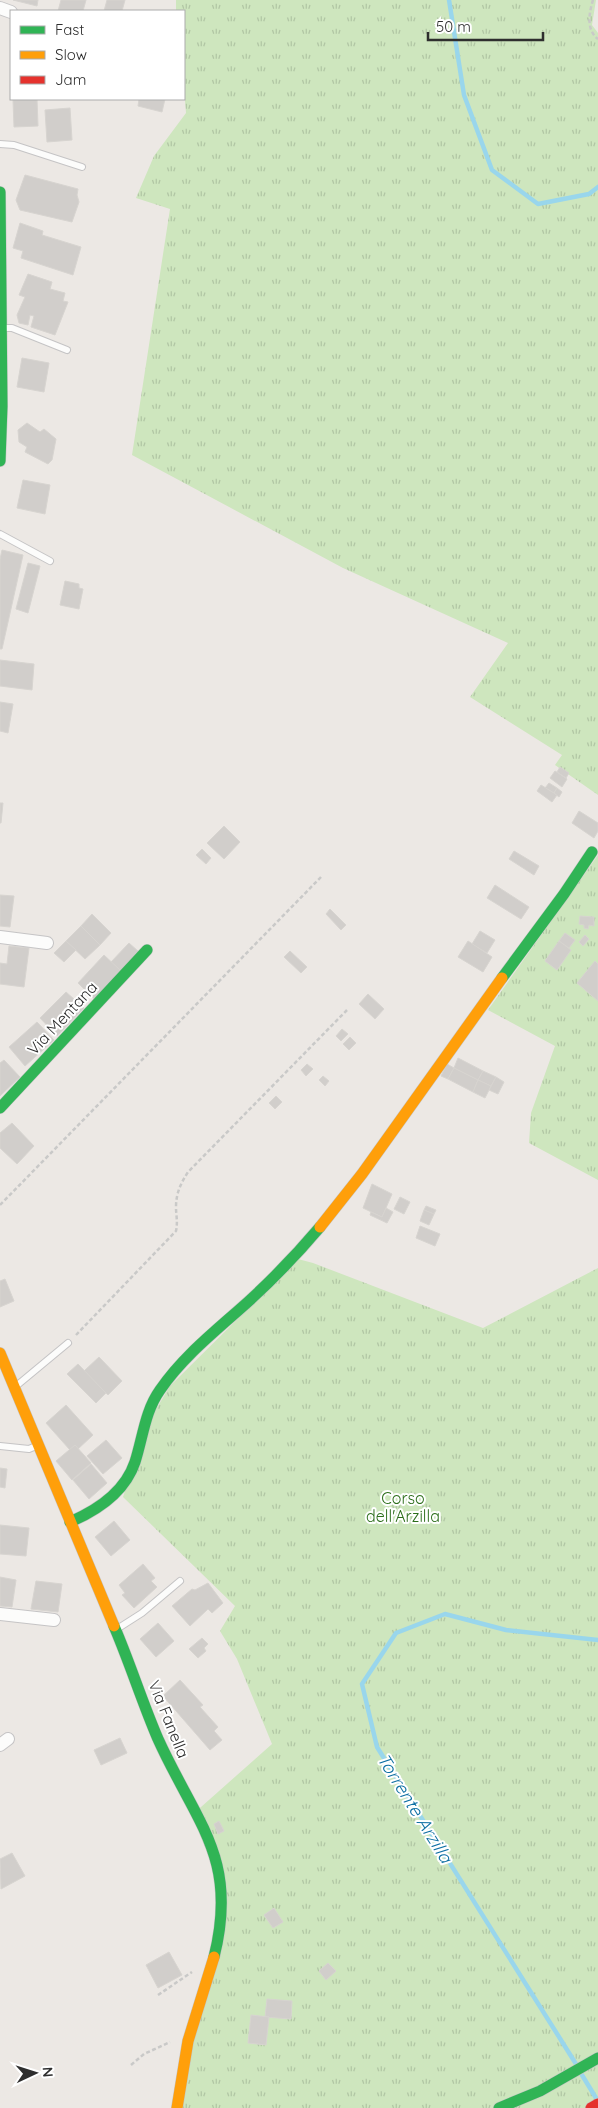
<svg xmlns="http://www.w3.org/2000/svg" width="598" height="2108" font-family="Quicksand,sans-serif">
<defs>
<pattern id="grass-tufts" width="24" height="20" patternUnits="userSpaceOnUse" patternTransform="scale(1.25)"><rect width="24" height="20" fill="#cee6be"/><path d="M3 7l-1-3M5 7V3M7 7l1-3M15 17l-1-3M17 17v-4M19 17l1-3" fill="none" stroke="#b1c6a4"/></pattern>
</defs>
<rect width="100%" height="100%" fill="#ece8e4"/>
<g fill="url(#grass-tufts)">
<polygon points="176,0 596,0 592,25 598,33 598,795 555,765 562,755 470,697 508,643 343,568 132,455 170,209 136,198 154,156 186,113 184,89 184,11 176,11"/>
<polygon points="598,855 598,1180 529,1143 531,1113 555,1046 488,1010"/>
<polygon points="298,1259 313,1263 483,1328 598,1268 598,2108 178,2108 225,1896 192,1815 272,1744 237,1659 220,1631 235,1606 123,1497 146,1426 170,1386"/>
</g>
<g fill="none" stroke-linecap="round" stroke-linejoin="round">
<g stroke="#99d6ec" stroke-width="4.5">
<polyline points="449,0 464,95 492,170 538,204 589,194 598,187"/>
<polyline points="576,2064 377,1747 362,1684 396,1633 445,1614 506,1630 598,1640"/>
<polyline points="582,2075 596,2098"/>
</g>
</g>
<g fill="#d1cecb" stroke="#d7d4d0">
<polygon points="13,0 38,0 37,6"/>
<polygon points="61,0 86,0 83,11 58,11"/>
<polygon points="107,0 125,0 122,11 104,11"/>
<polygon points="37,99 38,126 14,127 13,100"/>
<polygon points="139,99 165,99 162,112 138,106"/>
<polygon points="70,108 72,140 47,142 45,110"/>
<polygon points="25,175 78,189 77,195 79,202 72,222 20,210 16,200"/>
<polygon points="20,223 43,231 42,235 81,247 73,275 21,258 23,251 13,248"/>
<polygon points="28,274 52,282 50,289 65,293 63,301 68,302 55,335 31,327 34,316 30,315 28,325 19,323 17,315 25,297 19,295"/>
<polygon points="22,358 49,363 44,392 17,387"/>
<polygon points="27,423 40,432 44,429 56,439 52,460 48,464 25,452 27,447 19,442 18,430"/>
<polygon points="23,480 50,485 45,514 17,508"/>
<polygon points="2,550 23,555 2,649 0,649 0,559"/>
<polygon points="28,563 40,566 28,613 16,609"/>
<polygon points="65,581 79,584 79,588 83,589 79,609 60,605"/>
<polygon points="0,660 34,664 32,690 0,686"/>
<polygon points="0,702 13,704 8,733 0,731"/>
<polygon points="560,767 569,773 566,778 557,772"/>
<polygon points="555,771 567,779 562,787 550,778"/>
<polygon points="549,783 557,788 554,793 545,788"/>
<polygon points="541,785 557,795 552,802 537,791"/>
<polygon points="557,788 562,792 559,797 554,793"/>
<polygon points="0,803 3,803 1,823 0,823"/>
<polygon points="579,811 598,823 598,831 594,838 572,823"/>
<polygon points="224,826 240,842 224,859 207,843"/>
<polygon points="202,849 211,858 206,864 196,855"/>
<polygon points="514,851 539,866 534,875 509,859"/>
<polygon points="495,885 529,907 521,919 487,898"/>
<polygon points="0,895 14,896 10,927 0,926"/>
<polygon points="330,909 346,925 341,930 326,914"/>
<polygon points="92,914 111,933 100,945 81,926"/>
<polygon points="580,916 594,917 594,926 589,925 588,929 584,928 584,925 579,924"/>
<polygon points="81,926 100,945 85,959 66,941"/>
<polygon points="480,931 495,940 487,953 472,944"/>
<polygon points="565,933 575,940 569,948 559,941"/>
<polygon points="585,935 589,939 583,946 579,942"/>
<polygon points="66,941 76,950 64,962 54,953"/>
<polygon points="468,941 492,957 483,972 458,957"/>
<polygon points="559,941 571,950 557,970 545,961"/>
<polygon points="129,943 139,952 121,971 111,962"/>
<polygon points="9,946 29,948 24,987 0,984 0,963 7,964"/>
<polygon points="290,951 307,967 301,973 284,957"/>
<polygon points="104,955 121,971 94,999 78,983"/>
<polygon points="595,961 598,964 598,1001 577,983"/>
<polygon points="66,992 84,1008 57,1036 40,1018"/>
<polygon points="368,994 384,1009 375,1019 359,1004"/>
<polygon points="37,1022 54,1040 25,1066 9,1047"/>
<polygon points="342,1029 348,1034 341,1041 336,1036"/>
<polygon points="350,1037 356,1043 349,1050 343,1044"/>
<polygon points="458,1058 483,1071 478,1080 454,1068"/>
<polygon points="4,1060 20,1077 0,1096 0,1063"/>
<polygon points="307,1064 313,1069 306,1076 301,1070"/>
<polygon points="447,1064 454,1068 448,1079 441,1076"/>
<polygon points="454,1068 478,1080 473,1092 448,1079"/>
<polygon points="483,1071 496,1077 491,1086 478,1080"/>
<polygon points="323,1076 329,1081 325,1086 319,1080"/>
<polygon points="496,1077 504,1082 498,1094 489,1090"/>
<polygon points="478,1080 491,1086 485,1098 473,1092"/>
<polygon points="276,1096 282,1102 275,1109 269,1103"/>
<polygon points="12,1123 34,1146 17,1164 0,1148 0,1133"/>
<polygon points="372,1184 392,1194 382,1217 363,1208"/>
<polygon points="400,1197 410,1202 404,1214 394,1209"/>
<polygon points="426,1206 436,1210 434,1214 424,1210"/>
<polygon points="386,1208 393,1212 387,1223 370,1215 371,1212 382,1217"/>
<polygon points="424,1210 434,1214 429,1225 420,1221"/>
<polygon points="420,1226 440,1234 435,1246 416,1238"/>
<polygon points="5,1279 14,1301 0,1307 0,1281"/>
<polygon points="99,1357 122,1381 108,1395 84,1371"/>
<polygon points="78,1364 106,1393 96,1403 67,1374"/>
<polygon points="66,1405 93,1435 78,1449 75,1445 70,1450 46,1423"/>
<polygon points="106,1440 122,1458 103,1474 87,1456"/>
<polygon points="75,1445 91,1463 72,1480 56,1461"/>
<polygon points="91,1464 107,1483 89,1499 73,1480"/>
<polygon points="0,1468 7,1469 5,1488 0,1487"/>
<polygon points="114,1521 130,1540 111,1556 95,1537"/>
<polygon points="0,1525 29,1528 26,1556 0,1554"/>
<polygon points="143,1564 155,1578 151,1581 157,1587 134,1608 122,1595 125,1593 119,1585"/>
<polygon points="0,1577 16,1580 12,1607 0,1606"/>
<polygon points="36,1581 62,1584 58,1612 31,1609"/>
<polygon points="208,1583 223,1603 212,1613 208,1609 190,1626 172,1606 192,1589 195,1590"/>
<polygon points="158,1623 174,1641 156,1657 140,1639"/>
<polygon points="202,1638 208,1644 204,1648 206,1651 198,1658 189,1649"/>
<polygon points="180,1680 203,1705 200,1707 218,1727 214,1731 222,1740 210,1750 163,1696"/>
<polygon points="120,1738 127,1753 101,1765 94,1750"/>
<polygon points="219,1821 224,1831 218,1834 214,1824"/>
<polygon points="12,1853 25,1876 1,1889 0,1859"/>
<polygon points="274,1908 283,1922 273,1928 264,1915"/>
<polygon points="169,1952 182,1975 158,1988 146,1965"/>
<polygon points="328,1963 336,1971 326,1980 319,1971"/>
<polygon points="267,1999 292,2001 291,2019 265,2017"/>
<polygon points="251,2015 269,2017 266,2045 248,2043"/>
</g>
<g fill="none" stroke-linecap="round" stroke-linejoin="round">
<g stroke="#c5c4c5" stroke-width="8">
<g id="lane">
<polyline points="0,144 14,145 82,167"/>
<polyline points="2,328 12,328 67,350"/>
<polyline points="0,534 50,561"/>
<polyline points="15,1387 68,1343"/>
<polyline points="0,1446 29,1449 36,1446"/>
<polyline points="117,1629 142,1613 180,1581"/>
</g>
</g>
<g stroke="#c5c4c5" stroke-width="14">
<g id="street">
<polyline points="0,8 11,12"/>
<polyline points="0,937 47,943"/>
<polyline points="0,1614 54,1620"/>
<polyline points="0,1745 8,1739"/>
</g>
</g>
<g stroke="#c5c4c5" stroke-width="12">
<g id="fast">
<polyline points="0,192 2,406 0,461"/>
<polyline points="502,978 564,894 592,852"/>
<polyline points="0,1108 147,950"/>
<path d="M 70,1522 C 98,1510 125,1492 135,1462 C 143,1437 145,1411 160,1390 C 184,1355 218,1329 249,1301 C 274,1278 298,1253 320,1227"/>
<path d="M 114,1626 C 130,1663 142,1702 158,1739 C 196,1823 239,1858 214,1957"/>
<polyline points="499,2108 540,2091 598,2058"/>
</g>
</g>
<g stroke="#c5c4c5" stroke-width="12">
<g id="slow">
<polyline points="320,1227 362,1174 502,978"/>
<polyline points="0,1353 114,1626"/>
<polyline points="177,2108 188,2041 214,1957"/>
</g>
</g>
<g stroke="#c5c4c5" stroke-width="12">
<polyline id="jam" points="591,2108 598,2104"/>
</g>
<g stroke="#c9c9c8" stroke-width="2.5" stroke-dasharray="4 2.5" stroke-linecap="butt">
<path d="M 593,0 C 589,13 586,30 598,39"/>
<polyline points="0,1205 321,877"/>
<path d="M 76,1335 L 176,1231 C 178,1221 176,1216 176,1207 C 176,1193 181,1183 188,1172 L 347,1010"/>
<polyline points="158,1995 192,1972"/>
<polyline points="131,2065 144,2054 170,2042"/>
</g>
<use href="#lane" stroke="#fcfcfb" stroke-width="6"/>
<use href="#street" stroke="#fcfcfb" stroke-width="12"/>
<use href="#fast" stroke="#30b455" stroke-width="11"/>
<use href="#slow" stroke="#ff9f0a" stroke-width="11"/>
<use href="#jam" stroke="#e5322d" stroke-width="11"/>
</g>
<g text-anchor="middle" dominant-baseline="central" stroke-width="4" stroke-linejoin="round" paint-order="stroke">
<g font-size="16" fill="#2e2e2e" stroke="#fff">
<text transform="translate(62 1018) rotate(-47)">Via Mentana</text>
<text transform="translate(169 1719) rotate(68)">Via Fanella</text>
</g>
<g font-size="16" fill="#2c6e1b" stroke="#fff">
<text x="403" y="1498">Corso<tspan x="403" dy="18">dell'Arzilla</tspan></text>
</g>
<g font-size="18" font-style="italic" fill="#0d6fa3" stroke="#fff">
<text transform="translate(415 1808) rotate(58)">Torrente Arzilla</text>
</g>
</g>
<rect x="10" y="10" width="175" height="90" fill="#ffffff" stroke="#ababab"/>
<rect x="20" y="26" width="25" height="8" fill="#30b455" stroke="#ababab"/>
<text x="55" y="35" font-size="15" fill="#2e2e2e">Fast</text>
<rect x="20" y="51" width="25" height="8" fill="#ff9f0a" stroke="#ababab"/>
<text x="55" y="60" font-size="15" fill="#2e2e2e">Slow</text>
<rect x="20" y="76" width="25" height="8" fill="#e5322d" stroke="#ababab"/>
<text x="55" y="85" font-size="15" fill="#2e2e2e">Jam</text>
<g transform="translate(35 2073) rotate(86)" stroke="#ffffff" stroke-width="4" paint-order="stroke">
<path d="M0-4L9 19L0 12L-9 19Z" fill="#2e2e2e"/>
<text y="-8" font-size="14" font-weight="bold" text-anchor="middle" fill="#2e2e2e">N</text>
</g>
<path d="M428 32v8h115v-8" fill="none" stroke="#2e2e2e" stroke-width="2.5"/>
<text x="436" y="32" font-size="15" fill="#2e2e2e" stroke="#ffffff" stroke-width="4" paint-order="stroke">50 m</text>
</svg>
